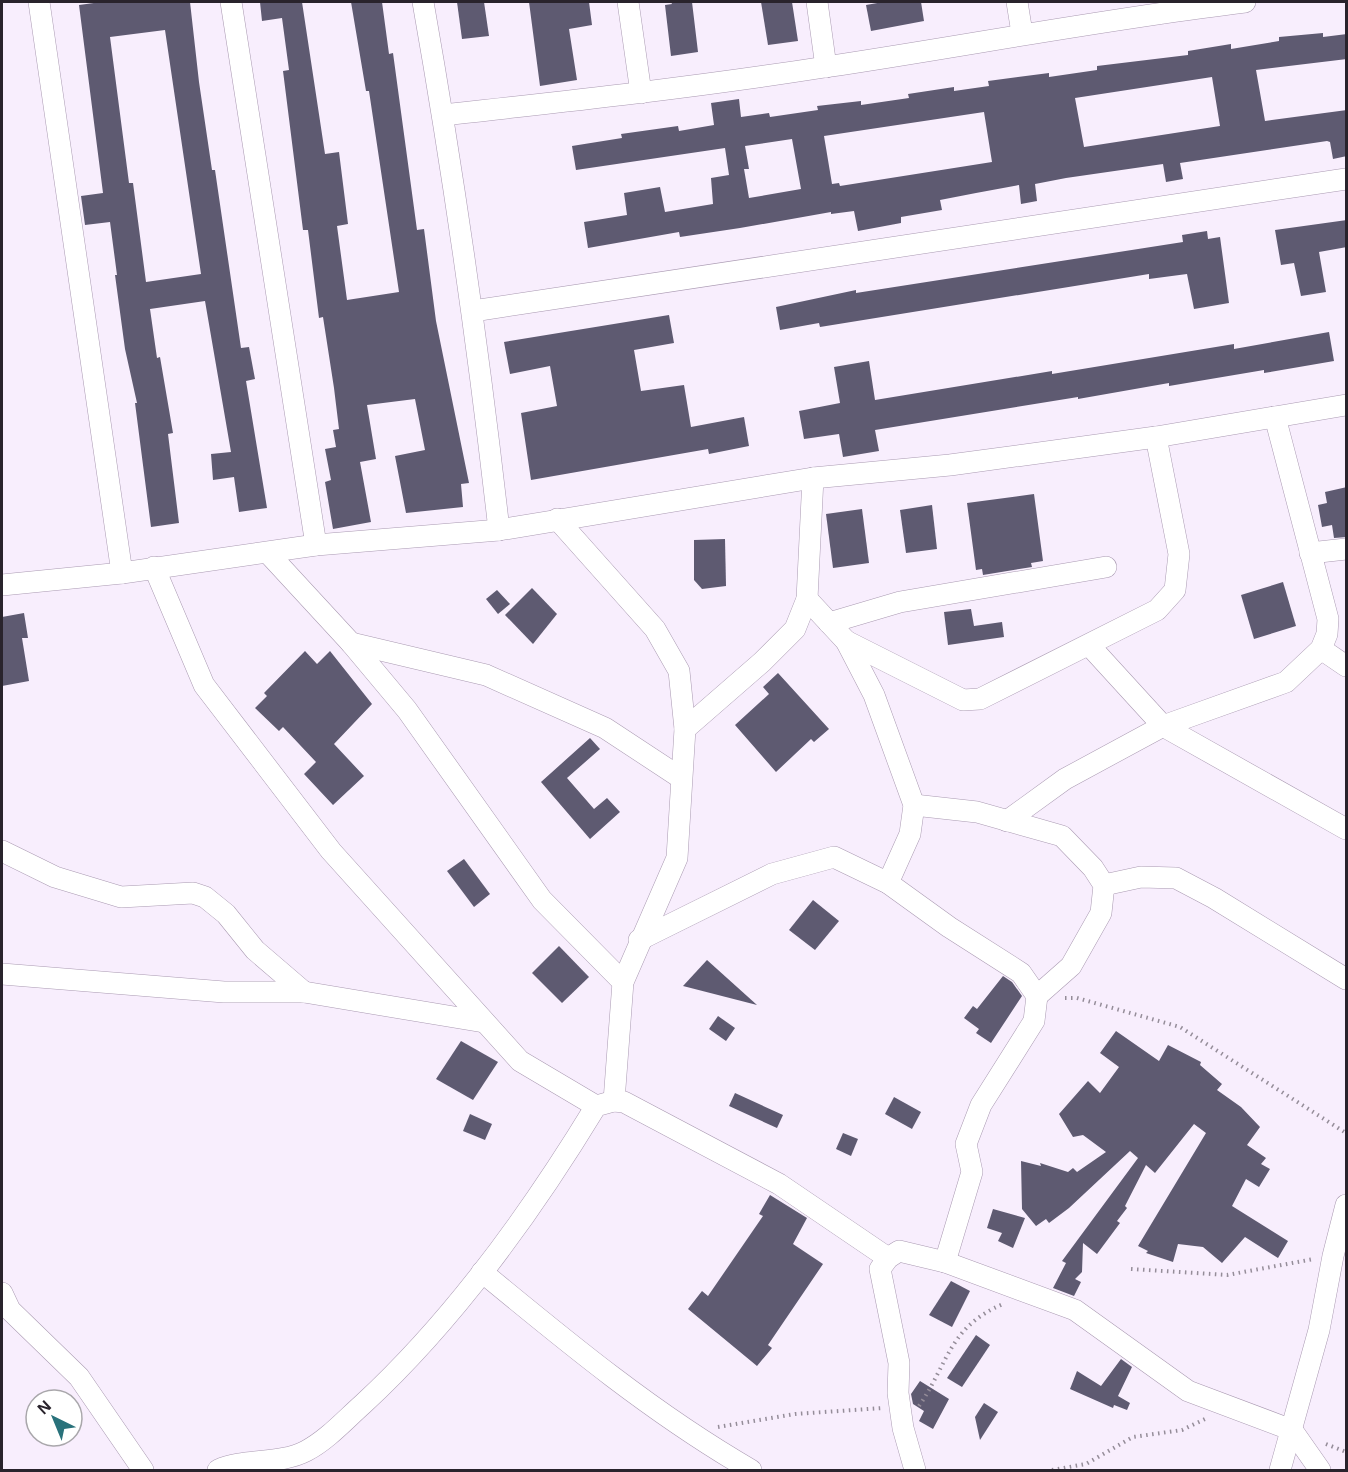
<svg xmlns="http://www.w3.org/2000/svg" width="1348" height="1472" font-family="Helvetica,sans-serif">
<rect width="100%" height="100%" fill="#f8eefd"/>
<g fill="#5e5a71" fill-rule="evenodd">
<path d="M 101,2 L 190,2 L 199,82 L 212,170 L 215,170 L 241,348 L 249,347 L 255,379 L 246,381 L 267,508 L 239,512 L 234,477 L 213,480 L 211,454 L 231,452 L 205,301 L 150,309 L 157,358 L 160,357 L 173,433 L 168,434 L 179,523 L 151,527 L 135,403 L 137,403 L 125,349 L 115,275 L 117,275 L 110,222 L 85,225 L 81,196 L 103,193 L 79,5 ZM 165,30 L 201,274 L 146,282 L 133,183 L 129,183 L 110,37 Z"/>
<polygon points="260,2 302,2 325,154 339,152 348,224 337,226 347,300 399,292 369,91 366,91 351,2 382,2 389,54 393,53 417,230 424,229 436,321 469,483 461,484 463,507 406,513 395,456 425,450 415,399 367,405 376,459 360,462 371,522 333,529 325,482 331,480 325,449 336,447 333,430 339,429 334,388 323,317 319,318 308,230 303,230 283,71 289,70 282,18 262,21"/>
<polygon points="457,2 484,2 489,36 462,39"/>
<polygon points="529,2 589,2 592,25 569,29 577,80 540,86"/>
<polygon points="671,2 692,2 698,52 671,56 665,5 672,4"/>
<polygon points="761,2 792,2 798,41 768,45"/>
<polygon points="883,2 921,2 924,21 871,31 866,5"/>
<path d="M 1323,33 L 1323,37 L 1347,34 L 1347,59 L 1256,70 L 1265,121 L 1347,110 L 1347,156 L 1333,159 L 1330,142 L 1327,141 L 1180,163 L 1183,179 L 1166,182 L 1163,164 L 1066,178 L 1035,184 L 1037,201 L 1021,204 L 1019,185 L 976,193 L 940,200 L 942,210 L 901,217 L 901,223 L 858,231 L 854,211 L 831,214 L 831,212 L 740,228 L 680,237 L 679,232 L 588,248 L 584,222 L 627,215 L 624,193 L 660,187 L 665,212 L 713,204 L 711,178 L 729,175 L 725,148 L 576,170 L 572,146 L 622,138 L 621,134 L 678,126 L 679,131 L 714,125 L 711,103 L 739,99 L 741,117 L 769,113 L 770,117 L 818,110 L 817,106 L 861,101 L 861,105 L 909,98 L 908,94 L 954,87 L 954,91 L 989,86 L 988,81 L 1049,73 L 1049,77 L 1097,70 L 1097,66 L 1188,55 L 1188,51 L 1231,44 L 1231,49 L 1279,41 L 1279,37 ZM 1212,77 L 1220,126 L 1084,147 L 1075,98 ZM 984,112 L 992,162 L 840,186 L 839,183 L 832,184 L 824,136 ZM 792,139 L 801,189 L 749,198 L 744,169 L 749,169 L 745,146 Z"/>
<polygon points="1347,220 1347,247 1319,252 1326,292 1301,296 1294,263 1281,265 1275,230"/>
<polygon points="1207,231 1208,239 1220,237 1229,303 1194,309 1187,274 1149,279 1149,274 820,327 819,323 780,330 776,307 856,290 856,293 1183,242 1182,235"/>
<polygon points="669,315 674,343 634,350 641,391 684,385 691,427 744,417 749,446 709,454 708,449 531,480 521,413 557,406 550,366 510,374 504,342"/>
<polygon points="1329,332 1334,361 1264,373 1264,370 1169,386 1169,383 1078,399 1078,397 875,430 879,451 843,457 839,434 804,439 799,411 840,403 834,367 869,361 875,400 1052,371 1052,374 1234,344 1234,349"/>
<polygon points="1347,487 1347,537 1334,538 1332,525 1322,527 1318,505 1327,503 1325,492"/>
<polygon points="1034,494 1043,561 1031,563 1032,567 983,575 982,569 976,570 967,503"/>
<polygon points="932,505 937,549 906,553 900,510"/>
<polygon points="862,509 869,563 833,568 826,514"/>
<polygon points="725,539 726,586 702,589 694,580 694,540"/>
<polygon points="1283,582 1296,626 1254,639 1241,595"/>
<polygon points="532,588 557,614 533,644 505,615"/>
<polygon points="497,590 510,604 498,614 486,599"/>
<polygon points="971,609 974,626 1002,622 1004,637 948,645 944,612"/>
<polygon points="24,613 28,638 22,638 29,681 2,686 2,617"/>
<polygon points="305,651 317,664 330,651 372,704 334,744 364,776 333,805 304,774 316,762 283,727 279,731 255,708 267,696 264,693"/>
<polygon points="778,673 829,729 814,742 811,739 776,772 735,725 769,694 763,687"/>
<polygon points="590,738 600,749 567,778 594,809 607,798 620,812 590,839 541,782"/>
<polygon points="464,859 490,894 474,907 447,871"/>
<polygon points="813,900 839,921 815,950 789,930"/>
<polygon points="559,946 589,977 562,1003 532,973"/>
<polygon points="707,960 757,1005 683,986"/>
<polygon points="1003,976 1012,982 1022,996 991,1043 976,1033 979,1029 964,1018 973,1006 977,1009"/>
<polygon points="718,1016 735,1028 726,1041 709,1029"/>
<polygon points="1116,1031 1159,1061 1168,1045 1201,1062 1200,1065 1222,1084 1217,1090 1241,1107 1260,1127 1247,1145 1266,1158 1261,1164 1270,1169 1259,1187 1246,1179 1232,1206 1288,1241 1278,1258 1245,1237 1222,1263 1203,1247 1178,1244 1173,1262 1146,1253 1148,1251 1138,1246 1206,1133 1194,1124 1155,1173 1146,1165 1125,1206 1127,1208 1117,1221 1120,1223 1097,1254 1083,1243 1082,1272 1075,1279 1081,1282 1074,1296 1053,1288 1066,1263 1062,1261 1138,1158 1130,1151 1069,1208 1049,1223 1046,1219 1036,1226 1022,1209 1021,1161 1041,1166 1040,1163 1068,1172 1073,1168 1077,1172 1106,1152 1083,1135 1073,1137 1059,1114 1088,1081 1100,1093 1119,1067 1100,1053"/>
<polygon points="461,1041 498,1062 473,1100 436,1079"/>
<polygon points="735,1093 783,1115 777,1128 729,1106"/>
<polygon points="894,1097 921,1112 912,1129 885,1114"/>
<polygon points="470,1114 492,1124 485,1140 463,1131"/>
<polygon points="843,1133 858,1139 851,1156 836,1149"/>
<polygon points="770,1195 807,1218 793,1244 823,1264 768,1345 772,1348 757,1366 688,1309 702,1291 708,1296 763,1216 759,1214"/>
<polygon points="993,1209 1025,1218 1013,1248 998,1241 1002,1233 987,1228"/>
<polygon points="951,1281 970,1291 952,1327 929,1315"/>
<polygon points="976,1335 990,1345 962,1387 947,1378"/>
<polygon points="1121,1359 1132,1367 1118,1396 1130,1403 1127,1410 1114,1405 1113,1408 1070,1389 1077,1371 1101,1386"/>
<polygon points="920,1381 949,1399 933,1429 919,1421 924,1411 913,1404 911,1394"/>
<polygon points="984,1403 998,1412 980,1440 975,1417"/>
</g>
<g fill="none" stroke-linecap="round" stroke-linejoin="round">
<g stroke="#aa9ab2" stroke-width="22">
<g id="minor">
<polyline points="39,2 122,573"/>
<polyline points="231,2 316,545"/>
<path d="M 423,2 C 454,177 479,353 499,530"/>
<polyline points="628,2 641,93"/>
<polyline points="817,2 826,67"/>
<polyline points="1017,2 1022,33"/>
<path d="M 443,115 C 570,101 698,87 825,67 C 965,46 1104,19 1245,2"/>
<polyline points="473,311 1346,179"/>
<polyline points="557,519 655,629 679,671 685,729 677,858 623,982 614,1101"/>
<polyline points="268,553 351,643 407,710 542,900 623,982"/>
<polyline points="1310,553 1346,549"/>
<polyline points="154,567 204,685 331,851 520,1061 596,1106"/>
<polyline points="2,585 122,573 316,545 499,530 813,478 950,465 1156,437 1346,405"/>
<polyline points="807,599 846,641 874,695 914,805 910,834 888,883"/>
<polyline points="829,623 900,602 1106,567"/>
<polyline points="846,641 963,700 980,699 1157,610 1175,590 1179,554 1156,437"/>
<polyline points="351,643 486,675 605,728 681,778"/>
<polyline points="1089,645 1163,726 1346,829"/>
<polyline points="1321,649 1346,666"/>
<polyline points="685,729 762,662 795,629 807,599 813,478"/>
<polyline points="914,805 977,812 1062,836 1093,868 1104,885 1101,913 1071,966 1037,996"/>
<polyline points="1007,821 1065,779 1163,726 1286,682 1321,649 1327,634 1328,619 1275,417"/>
<polyline points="2,851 55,877 121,897 193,893 205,897 226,914 255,950 304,992"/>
<polyline points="1104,885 1141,877 1176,878 1214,898 1346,979"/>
<polyline points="639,940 772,874 834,857 888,883 949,927 1021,973 1037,996 1034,1021 981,1105 966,1144 972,1172 945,1262"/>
<polyline points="2,974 224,992 304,992 484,1022"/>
<path d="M 482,1272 C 568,1343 654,1414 751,1470"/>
<polyline points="2,1293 10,1310 79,1377 143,1470"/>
<polyline points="1292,1430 1320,1470"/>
<path d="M 218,1470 C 245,1458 279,1465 306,1451 C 327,1440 345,1420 363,1404 C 455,1319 531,1213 596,1106 L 614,1101 L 624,1102 L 779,1184 L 888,1258"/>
<polyline points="915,1470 903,1428 898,1393 899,1363 880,1269 888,1258 899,1251 945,1262 1075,1310 1188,1391 1289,1429"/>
<polyline points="1280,1470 1319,1330 1333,1256 1346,1205"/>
</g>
</g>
<g stroke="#958d99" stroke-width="4" stroke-dasharray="1.5 4.5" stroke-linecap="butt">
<polyline points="1065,998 1077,998 1180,1027 1346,1133"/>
<polyline points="1131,1269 1227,1275 1314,1259"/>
<path d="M 919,1406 C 949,1362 949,1327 1003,1304"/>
<polyline points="718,1427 795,1414 883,1408"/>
<polyline points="1326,1444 1346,1452"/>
<polyline points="1052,1470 1086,1464 1133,1437 1182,1430 1205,1419"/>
</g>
<use href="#minor" stroke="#fff" stroke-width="21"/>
</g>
<rect width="1348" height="1472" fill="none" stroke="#29232c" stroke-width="6"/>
<g transform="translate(54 1418) rotate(317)"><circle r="28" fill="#ffffff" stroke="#a9a7ab" stroke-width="1.5"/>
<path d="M0-4.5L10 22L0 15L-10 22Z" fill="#29727b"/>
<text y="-9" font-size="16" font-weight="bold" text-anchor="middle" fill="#29232c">N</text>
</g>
</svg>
